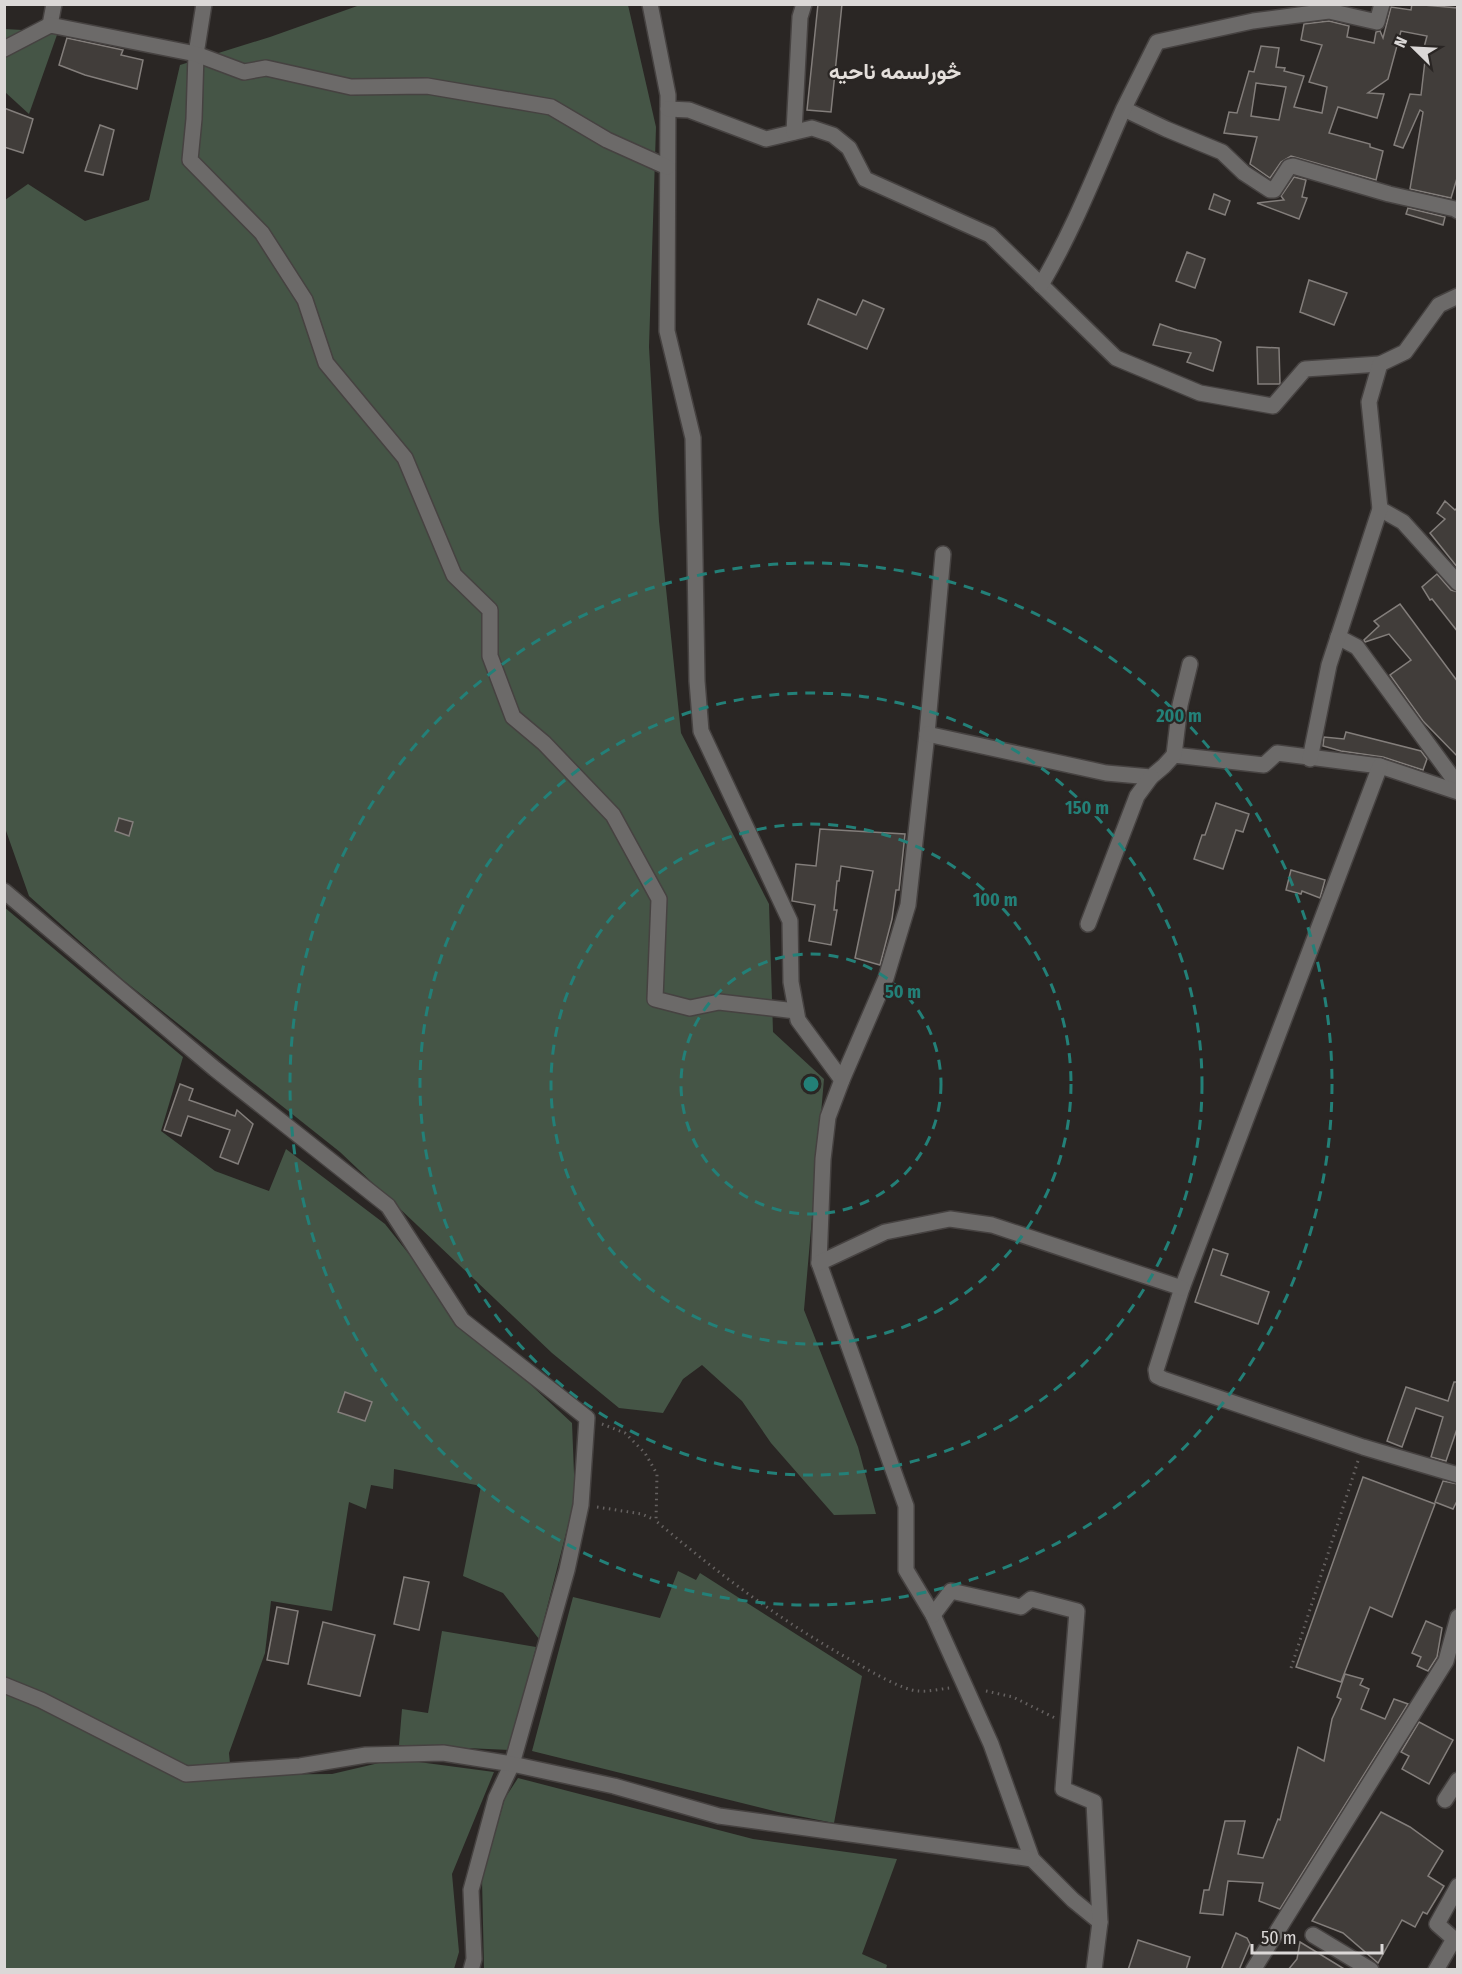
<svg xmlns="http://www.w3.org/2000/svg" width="1462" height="1974" font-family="'Fira Sans Condensed',Vazirmatn,sans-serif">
<rect width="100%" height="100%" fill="#2a2624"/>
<g fill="#455546">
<polygon points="360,5 628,5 656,127 649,347 659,521 681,733 769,904 773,1032 824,1079 804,1310 858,1447 876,1514 834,1515 771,1443 742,1401 702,1365 683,1379 663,1413 619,1408 552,1353 340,1152 123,980 29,896 5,828 5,200 28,184 85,221 149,200 180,65 270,37"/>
<polygon points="5,29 58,32 29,114 5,92"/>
<polygon points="4,907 183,1057 161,1131 215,1171 269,1191 286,1149 385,1224 463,1322 572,1423 575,1498 539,1639 503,1593 463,1576 481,1486 394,1469 393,1489 371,1485 366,1509 349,1502 332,1611 271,1601 265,1653 229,1753 231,1775 332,1774 396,1759 494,1772 452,1874 459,1952 454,1969 5,1969"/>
<polygon points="678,1571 696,1580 700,1573 862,1676 834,1823 778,1812 532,1751 573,1597 660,1618"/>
<polygon points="442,1631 536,1647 510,1750 399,1745 402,1709 428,1713"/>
<polygon points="518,1778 753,1839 897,1859 862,1954 887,1965 886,1969 484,1969 482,1879 505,1798"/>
</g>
<g fill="#413d3a" stroke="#837e7b" stroke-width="1.5" fill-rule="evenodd">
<polygon points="818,4 842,4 831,112 807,110"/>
<path d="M 1412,4 L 1458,8 L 1458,175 L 1451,198 L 1410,189 L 1423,112 L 1420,110 L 1403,148 L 1394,145 L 1410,94 L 1421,95 L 1426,52 L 1422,55 L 1427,36 L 1401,31 L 1388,79 L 1368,93 L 1384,94 L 1377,118 L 1338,107 L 1329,133 L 1370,144 L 1370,147 L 1383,151 L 1376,180 L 1291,156 L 1281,162 L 1270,178 L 1250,164 L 1257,137 L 1224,133 L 1229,112 L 1237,113 L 1249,71 L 1254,72 L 1261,46 L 1279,48 L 1276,67 L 1285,68 L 1284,71 L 1304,76 L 1294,107 L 1322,113 L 1327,87 L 1309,82 L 1322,45 L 1301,40 L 1304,24 L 1329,21 L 1349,26 L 1347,37 L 1374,43 L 1376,32 L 1380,31 L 1383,38 L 1391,7 L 1411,10 ZM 1256,83 L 1286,87 L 1279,120 L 1251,116 Z"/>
<polygon points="67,38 123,50 121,55 143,60 137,89 85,75 59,65"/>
<polygon points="4,108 33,119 23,153 4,147"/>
<polygon points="100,125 114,130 103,175 85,171"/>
<polygon points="1294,177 1306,180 1302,197 1307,198 1299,219 1257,203 1284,200 1281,196"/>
<polygon points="1214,194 1230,201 1225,215 1209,209"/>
<polygon points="1408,208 1445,217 1443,225 1406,214"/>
<polygon points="1187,252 1205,259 1195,288 1176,281"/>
<polygon points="1309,280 1347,293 1334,325 1300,312"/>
<polygon points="818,299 856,315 863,300 884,309 867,349 808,324"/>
<polygon points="1160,324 1177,330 1216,339 1221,342 1213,371 1187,362 1191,353 1153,345"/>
<polygon points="1257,347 1279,348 1280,384 1258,384"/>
<polygon points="1445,501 1455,510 1458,507 1458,568 1430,533 1445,519 1437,513"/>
<polygon points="1437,574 1451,590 1458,592 1458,632 1432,599 1430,600 1422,587"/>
<polygon points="1400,604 1458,682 1458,757 1423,721 1390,675 1411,660 1389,634 1365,642 1364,640 1379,626 1374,621"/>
<polygon points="1346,732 1421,751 1427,759 1423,770 1383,757 1341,751 1323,746 1324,737 1344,739"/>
<polygon points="1216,803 1249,814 1243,832 1236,830 1223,869 1194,859 1202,835 1205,835"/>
<polygon points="119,818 133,822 129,836 115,831"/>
<polygon points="820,829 905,834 899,890 896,890 892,919 880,965 855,958 873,871 841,866 839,881 837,881 834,910 837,910 831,945 809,941 815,905 792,901 796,864 816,866"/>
<polygon points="1291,870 1325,880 1320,898 1302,891 1301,894 1286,890"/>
<polygon points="180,1084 193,1089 189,1100 235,1116 237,1110 253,1124 238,1164 220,1157 230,1130 188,1116 181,1136 164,1130"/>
<polygon points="1213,1249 1228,1254 1221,1275 1269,1292 1258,1324 1195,1302"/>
<polygon points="1454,1382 1458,1382 1458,1426 1446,1461 1431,1457 1443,1417 1416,1408 1402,1447 1387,1441 1406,1387 1448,1401"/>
<polygon points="345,1392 372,1402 365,1421 338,1412"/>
<polygon points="1363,1477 1435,1504 1392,1617 1370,1607 1341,1682 1296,1667"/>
<polygon points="1443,1481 1458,1484 1458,1499 1453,1509 1435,1502"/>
<polygon points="404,1577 429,1582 419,1630 394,1624"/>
<polygon points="277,1607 298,1611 288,1664 267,1660"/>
<polygon points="1426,1621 1442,1628 1437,1657 1428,1671 1417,1666 1421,1657 1412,1653"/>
<polygon points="323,1622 375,1635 360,1696 308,1684"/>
<polygon points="1345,1674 1363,1679 1360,1685 1369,1689 1361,1709 1385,1719 1394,1699 1408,1704 1280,1909 1259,1901 1263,1883 1228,1881 1223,1915 1200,1913 1204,1890 1209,1890 1225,1821 1245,1821 1238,1854 1263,1858 1278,1819 1280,1820 1298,1747 1324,1761 1332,1719 1341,1699 1337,1697"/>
<polygon points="1419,1722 1453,1740 1429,1784 1402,1769 1409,1756 1401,1752"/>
<polygon points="1381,1812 1410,1827 1443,1851 1428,1876 1444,1886 1427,1914 1423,1912 1415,1927 1402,1920 1378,1963 1343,1933 1312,1921"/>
<polygon points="1236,1933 1247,1938 1250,1944 1239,1970 1221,1970"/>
<polygon points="1138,1940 1190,1957 1186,1970 1128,1970"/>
<polygon points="1300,1942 1346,1970 1288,1970 1297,1959"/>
</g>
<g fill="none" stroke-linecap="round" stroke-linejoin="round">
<g stroke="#464241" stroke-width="18">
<g id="minor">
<polyline points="204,4 196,54 194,119 190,160 262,233 305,300 326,363 405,458 454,575 490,610 490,656 513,717 544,743 613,815 659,899 655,999 690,1008 719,1002 796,1011"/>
<polyline points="650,4 668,95 667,331 693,438 697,681 701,731 790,921 791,982 798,1020 842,1080"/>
<polyline points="50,25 54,4"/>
<polyline points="4,49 50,25 196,54 244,72 266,68 351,87 427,86 551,107 607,140 667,167"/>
<polyline points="668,109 689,110 766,139 812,128 833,135 849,148 865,179 990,235 1116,358 1200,393 1273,406 1305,369 1380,364"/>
<polyline points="1124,109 1166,129 1222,152 1244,173 1270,190 1274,190 1289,167 1293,166 1389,194 1455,209 1458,211"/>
<polyline points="794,132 800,17 804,4"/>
<path d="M 1041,285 C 1075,227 1097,169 1124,108 C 1135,86 1146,64 1157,42 L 1253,21 L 1329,11 L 1377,22 L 1382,4"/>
<polyline points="1380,509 1403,522 1458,583"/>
<polyline points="943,554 927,734 908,905 886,978 842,1080 828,1117 823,1159 819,1263 906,1506 906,1570 933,1615 991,1744 1032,1859 1073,1900 1100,1922"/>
<polyline points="1338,637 1357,647 1458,785"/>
<polyline points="927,734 1106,773 1151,777 1164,766 1174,755 1264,765 1277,753 1380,766 1458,792"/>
<polyline points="1174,755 1180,705 1190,664"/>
<polyline points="1310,759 1329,665 1380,509 1369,402 1380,364 1405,352 1439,305 1458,296"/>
<polyline points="1380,766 1182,1288 1156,1370 1157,1376 1163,1379 1363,1447 1458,1475"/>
<polyline points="4,891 215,1069 388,1206 462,1320 587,1418 581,1505 567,1570 512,1764 496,1798 471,1890 474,1959 471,1970"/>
<polyline points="1088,924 1137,796 1151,777"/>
<polyline points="819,1263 885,1232 950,1219 992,1225 1182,1288"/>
<polyline points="933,1615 951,1591 1021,1607 1031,1599 1077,1611 1063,1789 1094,1802 1100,1922 1094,1970"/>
<polyline points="4,1685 41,1700 186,1774 300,1766 366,1755 443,1753 512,1764 614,1786 719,1816 1032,1859"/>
<polyline points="1445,1800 1458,1780"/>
<polyline points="1313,1935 1371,1970"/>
<polyline points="1253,1970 1446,1661 1458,1617"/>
<polyline points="1436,1970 1454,1939 1437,1924 1458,1886"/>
</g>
</g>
<g stroke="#666261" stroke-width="3" stroke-dasharray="1.5 4.5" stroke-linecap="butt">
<path d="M 602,1424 L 625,1433 L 645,1453 L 657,1474 L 656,1521 C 720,1575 786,1625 860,1665 C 873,1673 903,1690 918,1691 C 928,1692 940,1689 950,1688"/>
<polyline points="597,1507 642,1514 655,1520"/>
<polyline points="1291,1668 1358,1461"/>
<polyline points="986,1691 1013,1697 1055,1718"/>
</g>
<use href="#minor" stroke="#6c6a69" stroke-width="15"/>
</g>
<g fill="none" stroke="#238078" stroke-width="3" stroke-dasharray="10 8">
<circle cx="811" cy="1084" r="130"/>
<circle cx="811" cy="1084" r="260"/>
<circle cx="811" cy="1084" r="391"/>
<circle cx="811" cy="1084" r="521"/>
</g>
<g text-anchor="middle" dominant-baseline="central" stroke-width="4.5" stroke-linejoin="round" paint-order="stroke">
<g font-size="22" font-weight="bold" fill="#e4dfdb" stroke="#2a2624">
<text x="895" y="71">څورلسمه ناحیه</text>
</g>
</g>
<circle cx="811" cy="1084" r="9" fill="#238078" stroke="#2a2624" stroke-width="3"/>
<g font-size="18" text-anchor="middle" font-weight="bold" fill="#238078" stroke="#2a2624" stroke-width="4.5" stroke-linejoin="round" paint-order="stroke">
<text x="1179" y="722">200 m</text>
<text x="1087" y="814">150 m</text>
<text x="995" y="906">100 m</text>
<text x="903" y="998">50 m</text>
</g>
<rect width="1462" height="1974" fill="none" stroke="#dbd8d7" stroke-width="12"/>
<g transform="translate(1414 48) rotate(294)" stroke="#2a2624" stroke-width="4.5" paint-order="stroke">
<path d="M0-4.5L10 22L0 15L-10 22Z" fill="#dbd8d7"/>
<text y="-9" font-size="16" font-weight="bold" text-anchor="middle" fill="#dbd8d7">N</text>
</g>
<path d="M1252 1944v9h130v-9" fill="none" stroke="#dbd8d7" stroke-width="3"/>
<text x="1261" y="1944" font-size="18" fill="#dbd8d7" stroke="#2a2624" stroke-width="4.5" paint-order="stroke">50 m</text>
</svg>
